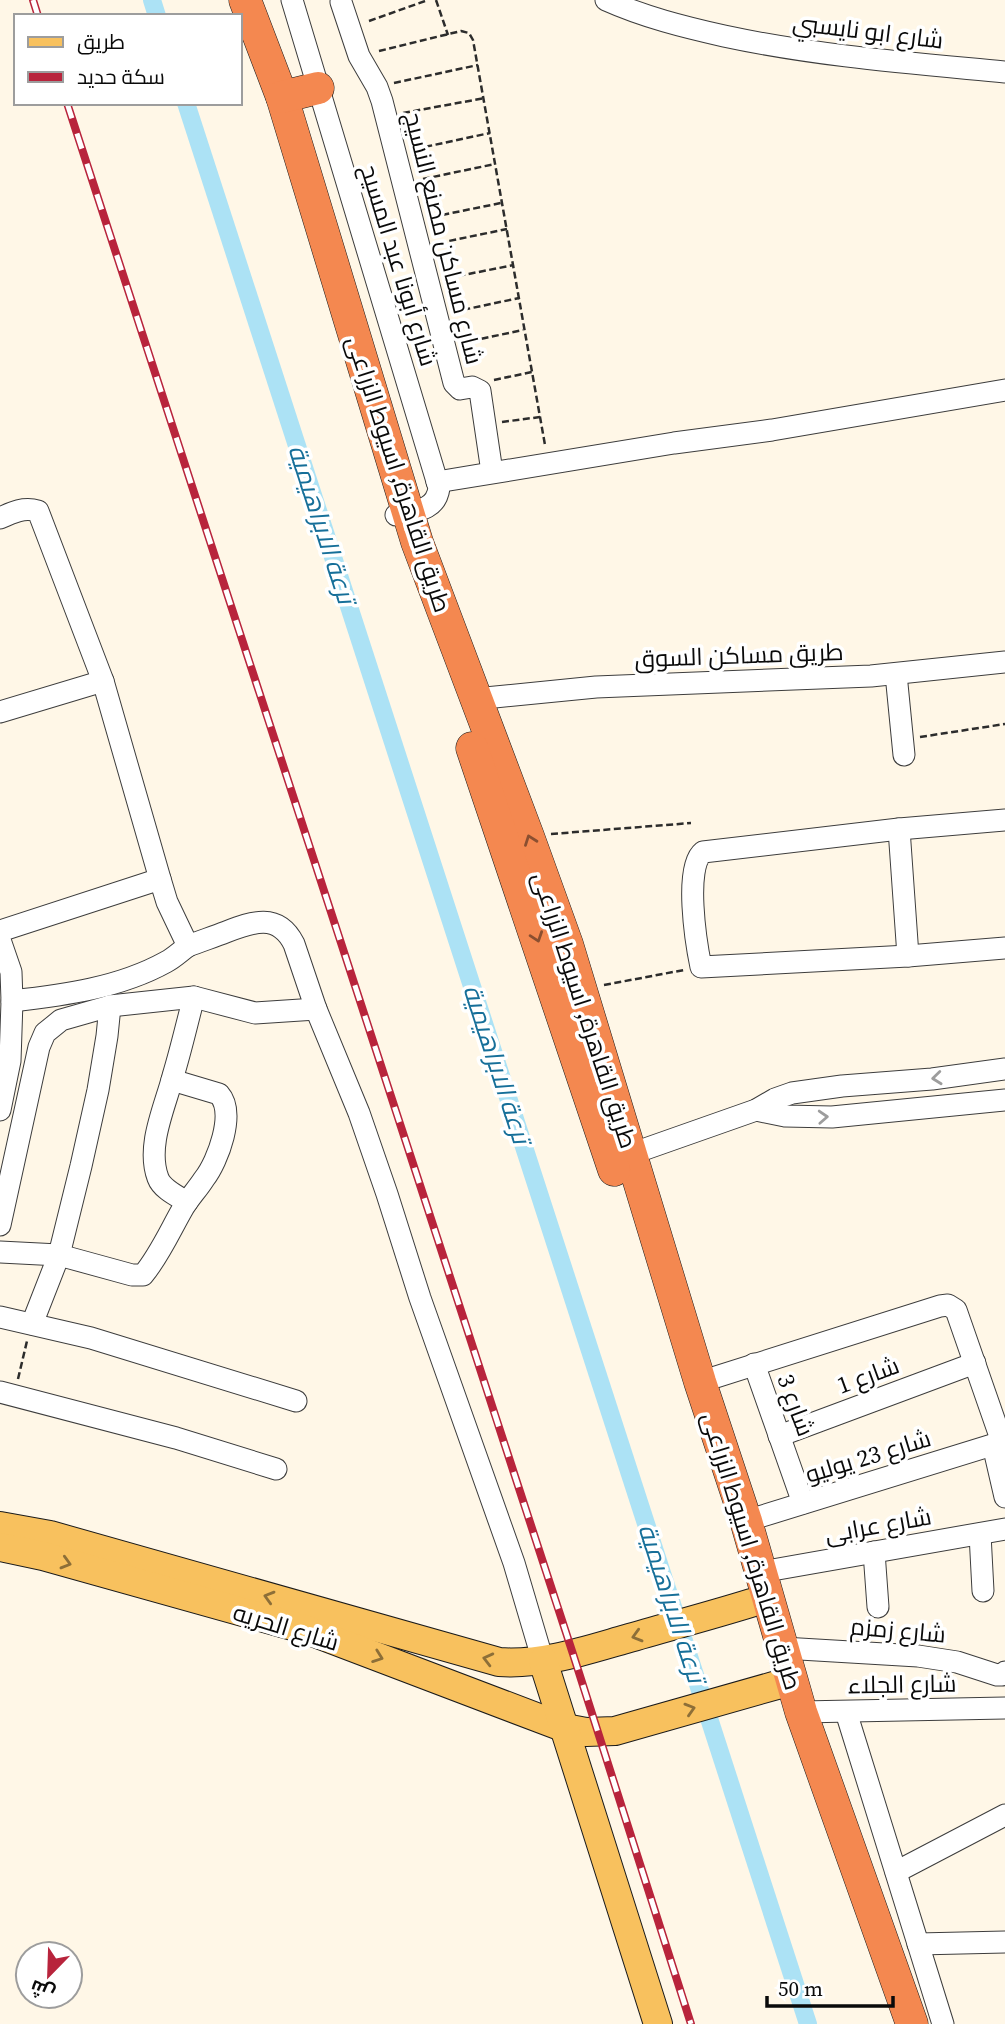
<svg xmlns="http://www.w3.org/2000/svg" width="1005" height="2024" font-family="'Source Serif 4',Cairo,serif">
<rect width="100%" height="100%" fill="#fff7e7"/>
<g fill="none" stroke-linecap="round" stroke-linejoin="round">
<g stroke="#ace2f5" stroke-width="18">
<polyline points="152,0 157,16"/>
<polyline points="186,103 808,2024"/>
</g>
<g stroke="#3d3d3d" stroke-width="23">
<g id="minor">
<path d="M 292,0 L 439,488 C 436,511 415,511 396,515"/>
<path d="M 606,0 C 644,17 684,27 724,36 C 817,56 911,63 1005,72"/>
<polyline points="341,2 359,56 377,87 382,101 454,383 460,389 472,387 480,391 492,472"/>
<polyline points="437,482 674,443 772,430 1005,390"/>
<path d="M 0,518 C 13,512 24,507 38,511 L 103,681 L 160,879 L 167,902 L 188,946 C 201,941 213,937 226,932 C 252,922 278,912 294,944 L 316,1009 L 359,1113 L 387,1194 L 420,1298 L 514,1563 L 543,1661"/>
<polyline points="896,674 904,755"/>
<polyline points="475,699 596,687 871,676 1005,662"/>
<polyline points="0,712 103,681"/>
<path d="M 1005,820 L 899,829 L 703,852 C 684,867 696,943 701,967 L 908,956 L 1005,948"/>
<polyline points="899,829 908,956"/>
<polyline points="0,931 160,879"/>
<polyline points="0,940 11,972 12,1001 10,1061 0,1110"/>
<path d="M 12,1001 C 64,995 119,988 166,962 C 174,958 181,951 188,946"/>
<polyline points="756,1110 785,1116 832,1117 1005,1100"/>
<polyline points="631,1154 756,1110 775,1099 792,1093 842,1086 932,1079 1005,1069"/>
<path d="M 187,1202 C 177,1196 162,1189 158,1178 C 146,1146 165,1107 173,1076 C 181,1050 187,1023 194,997"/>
<polyline points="0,1225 39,1047 45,1033 61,1020 110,1006 194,997 255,1013 316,1009"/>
<path d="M 0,1252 L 59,1255 L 132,1275 L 143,1275 C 159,1256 170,1231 182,1210 C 188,1199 197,1190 204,1179 C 218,1161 236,1113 219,1094 L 172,1080"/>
<polyline points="0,1317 91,1338 296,1401"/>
<polyline points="32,1324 59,1255 81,1166 98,1090 107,1036 110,1006"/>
<polyline points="754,1364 803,1503"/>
<polyline points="700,1382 940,1306 948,1305 956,1310 1002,1442"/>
<polyline points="0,1392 176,1438 276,1469"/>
<polyline points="779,1436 975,1363"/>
<polyline points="993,1445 1005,1497"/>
<polyline points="746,1521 1005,1441"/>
<polyline points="980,1534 983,1591"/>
<polyline points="874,1552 878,1607"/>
<polyline points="761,1572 1005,1529"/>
<polyline points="783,1648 918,1656 957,1662 997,1675 1002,1675 1005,1672"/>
<polyline points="801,1712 1005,1708"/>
<polyline points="846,1712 943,2024"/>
<polyline points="896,1872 1005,1815"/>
<polyline points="918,1944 1005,1942"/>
</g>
</g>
<g stroke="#1b1b1b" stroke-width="30">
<g id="major">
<path d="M 0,1526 L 50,1535 L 499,1662 C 543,1665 584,1651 626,1639 C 667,1627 709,1616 751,1603"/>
<polyline points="0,1547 43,1556 307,1630 565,1728 586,1732 615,1731 777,1685"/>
<polyline points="543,1661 658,2024"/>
</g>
</g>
<g stroke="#1b1b1b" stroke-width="33">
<g id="highway">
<polyline points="245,0 282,97 417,542 528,836 567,944 700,1382 746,1521 801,1712 912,2024"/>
<polyline points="282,97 318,88"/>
<polyline points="472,748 614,1170"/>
</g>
</g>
<g stroke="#2c2c2c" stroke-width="2.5" stroke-dasharray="7 3.5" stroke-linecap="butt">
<polyline points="436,0 448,35"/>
<polyline points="369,21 428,0"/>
<polyline points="379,51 461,31 469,33 473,40 545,445"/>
<polyline points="394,83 478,65"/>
<polyline points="403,113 485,98"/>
<polyline points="415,149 490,133"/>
<polyline points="423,179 495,164"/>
<polyline points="432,217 501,203"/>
<polyline points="439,243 507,229"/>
<polyline points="448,278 514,265"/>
<polyline points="453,312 519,298"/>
<polyline points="461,343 523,330"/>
<polyline points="494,380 532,372"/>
<polyline points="502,422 540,417"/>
<polyline points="920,737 1005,724"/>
<polyline points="551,834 691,823"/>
<polyline points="604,985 684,970"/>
<polyline points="18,1379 27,1341"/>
</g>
<use href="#minor" stroke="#fff" stroke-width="21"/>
<use href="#major" stroke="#f8c15e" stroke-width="28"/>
<use href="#highway" stroke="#f48850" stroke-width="32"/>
<g stroke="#b8243c" stroke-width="8">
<g id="rail">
<polyline points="33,0 38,16"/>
<polyline points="67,103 573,1654 691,2024"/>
</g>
</g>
<use href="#rail" stroke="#fff" stroke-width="5" stroke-dasharray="16" stroke-linecap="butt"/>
</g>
<defs><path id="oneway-chevron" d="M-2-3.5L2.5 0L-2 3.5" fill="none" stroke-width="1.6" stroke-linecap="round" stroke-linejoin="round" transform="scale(1.75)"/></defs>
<g stroke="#8b4f30">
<use href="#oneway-chevron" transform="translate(530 840) rotate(-110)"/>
<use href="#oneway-chevron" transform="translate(537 937) rotate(71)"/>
</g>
<g stroke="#9d9d9d">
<use href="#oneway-chevron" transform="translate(937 1078) rotate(174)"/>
<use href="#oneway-chevron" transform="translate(823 1117) rotate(-3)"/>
</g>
<g stroke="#8d6f38">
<use href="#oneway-chevron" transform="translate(66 1563) rotate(16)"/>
<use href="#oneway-chevron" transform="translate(269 1597) rotate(-164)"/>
<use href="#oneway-chevron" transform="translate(637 1636) rotate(164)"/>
<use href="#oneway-chevron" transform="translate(378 1657) rotate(20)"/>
<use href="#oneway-chevron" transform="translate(488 1659) rotate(-166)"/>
<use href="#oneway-chevron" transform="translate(690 1709) rotate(-17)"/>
</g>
<g text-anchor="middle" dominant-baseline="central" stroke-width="7" stroke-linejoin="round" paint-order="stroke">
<g font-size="24" fill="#0a0a0a" stroke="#fff">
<text transform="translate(868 31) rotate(7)">شارع ابو نايسبي</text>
<text transform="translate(444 238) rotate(76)">شارع مساكن مصنع النسيج</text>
<text transform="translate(399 265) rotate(73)">شارع أبونا عبد المسيح</text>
<text transform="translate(399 474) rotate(72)">طريق القاهرة, اسيوط الزراعى</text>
<text transform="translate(739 655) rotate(-2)">طريق مساكن السوق</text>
<text transform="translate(585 1010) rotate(72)">طريق القاهرة, اسيوط الزراعى</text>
<text transform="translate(868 1375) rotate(-20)">شارع 1</text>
<text transform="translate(796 1405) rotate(70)">شارع 3</text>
<text transform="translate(868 1456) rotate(-17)">شارع 23 يوليو</text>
<text transform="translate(878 1525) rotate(-10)">شارع عرابى</text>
<text transform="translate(752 1551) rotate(73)">طريق القاهرة, اسيوط الزراعى</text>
<text transform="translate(286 1627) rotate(17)">شارع الحريه</text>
<text transform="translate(898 1630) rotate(5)">شارع زمزم</text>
<text transform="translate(902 1684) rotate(-1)">شارع الجلاء</text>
</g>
<g font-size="26" font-style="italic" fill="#166f99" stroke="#fff">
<text transform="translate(322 524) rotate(72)">ترعة الابراهيمية</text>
<text transform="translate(497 1064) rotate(72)">ترعة الابراهيمية</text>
<text transform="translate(672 1603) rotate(72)">ترعة الابراهيمية</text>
</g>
</g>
<rect x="14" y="14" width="228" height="91" fill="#ffffff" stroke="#9d9d9d" stroke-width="2"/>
<rect x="28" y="37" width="35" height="10" fill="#f8c15e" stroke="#9d9d9d" stroke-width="2"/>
<text x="77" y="49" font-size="21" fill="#0a0a0a">طريق</text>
<rect x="28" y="72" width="35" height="10" fill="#b8243c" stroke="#9d9d9d" stroke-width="2"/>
<text x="77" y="84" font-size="21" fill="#0a0a0a">سكة حديد</text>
<g transform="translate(49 1975) rotate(203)"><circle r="33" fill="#ffffff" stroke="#9d9d9d" stroke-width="2"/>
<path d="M0-5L12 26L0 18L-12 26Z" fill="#b8243c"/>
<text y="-10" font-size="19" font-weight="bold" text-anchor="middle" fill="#0a0a0a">ش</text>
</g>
<path d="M767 1996v10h126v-10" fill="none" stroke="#0a0a0a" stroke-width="3.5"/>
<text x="778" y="1996" font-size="21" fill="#0a0a0a" stroke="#ffffff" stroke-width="5" paint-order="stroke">50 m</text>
</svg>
